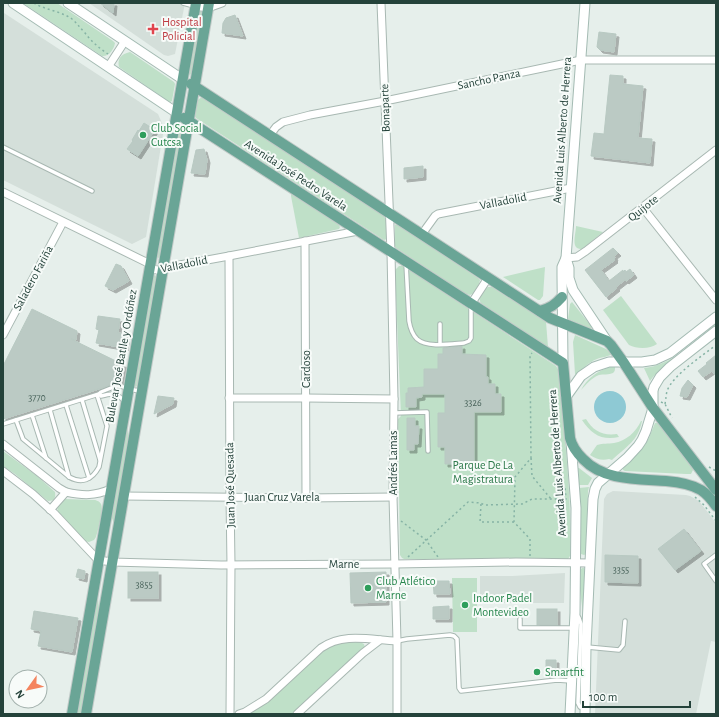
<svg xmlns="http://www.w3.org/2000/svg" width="719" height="717" font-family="'Alegreya Sans',sans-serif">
<defs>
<filter id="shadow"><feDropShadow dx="3" dy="3" stdDeviation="0" flood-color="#0004"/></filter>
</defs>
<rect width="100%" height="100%" fill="#e6efeb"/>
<g fill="#d4dfda">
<polygon points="89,3 185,3 175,54 168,56 164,55"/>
<polygon points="4,13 158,114 164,128 146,237 132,244 3,180 3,15"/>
<polygon points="613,491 686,495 690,496 699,501 716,523 716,642 711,641 696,714 595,714 604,499 607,494"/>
<polygon points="565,573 564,603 480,603 480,576 512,576"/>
</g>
<g fill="#bfe0c8">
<path d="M 23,3 L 57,3 L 113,41 L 115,43 C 114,49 109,57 102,56 Z"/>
<polygon points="199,10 201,10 202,12 192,72 190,75 188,73"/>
<path d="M 130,52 L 174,82 L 175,84 L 172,101 L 170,102 L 168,101 L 119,67 C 117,59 121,54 130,52 Z"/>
<polygon points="202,97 384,216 386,220 387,239 384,240 196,118 195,116 198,100 199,99"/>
<polygon points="180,126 182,127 182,129 160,257 158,258 157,256 179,128"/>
<polygon points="291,194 338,224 340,227 339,229 299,238 291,196"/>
<polygon points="395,225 398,225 478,278 480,280 479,284 474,293 470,295 466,294 396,248 395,246"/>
<path d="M 576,226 L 603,232 L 582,249 C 570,250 576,234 576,226 Z"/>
<path d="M 399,266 L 403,266 L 556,366 L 559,371 C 564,433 572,495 570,556 L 568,559 L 565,560 L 404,559 L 402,558 L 400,555 L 398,419 L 401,416 L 395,271 L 396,269 Z"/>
<polygon points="545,267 543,296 540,300 538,300 503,277"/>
<polygon points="155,275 156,277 138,385 135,387 134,385 153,277"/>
<path d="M 488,287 L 492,287 L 546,322 L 548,347 L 481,303 C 477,297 482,290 488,287 Z"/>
<path d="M 621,296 L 657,344 C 650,349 637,349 629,345 L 603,310 Z"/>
<polygon points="572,302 592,327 590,329 568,319 570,304"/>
<path d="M 716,324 L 716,325 L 661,369 L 653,377 L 650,381 L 644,368 C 671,366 696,340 716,324 Z"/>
<path d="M 575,335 L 606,349 L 612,354 C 608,357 602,357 597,359 C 589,362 582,369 577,375 L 575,374 L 573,342 Z"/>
<path d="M 610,367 L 615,367 C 615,370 615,371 613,373 C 609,375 603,374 599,375 C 591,378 586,385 581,390 C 587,378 598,371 610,367 Z"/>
<polygon points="131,402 132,402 127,428 129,438 109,553 113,525 113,521 111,515"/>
<path d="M 586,419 C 593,431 603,436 617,434 L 619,437 C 602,441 591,434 582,420 Z"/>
<path d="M 641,421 L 642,421 C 638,441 627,446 613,459 L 612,460 L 609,459 C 602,461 596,459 590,455 L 597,445 C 603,443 608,444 614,443 C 626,441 636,432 641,421 Z"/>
<polygon points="655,423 657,423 659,424 692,467 693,470 691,474 686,474 625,471 623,470 623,467 645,445 649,438"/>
<path d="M 3,451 L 37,476 L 55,492 C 56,498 54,501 48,501 L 15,474 L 3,466 Z"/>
<polygon points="578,468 579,468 592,478 588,485 579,485"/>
<polygon points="589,487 588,491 586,554 584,555 581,554 581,512 579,488"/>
<path d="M 64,499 L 95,500 C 98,501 99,501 101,504 C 104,510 98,530 96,537 L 94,540 L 89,542 L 84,541 L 58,512 L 57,507 Z"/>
<polygon points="582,568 584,568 585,571 583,614 580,590 581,569"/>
<polygon points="101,572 98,597 99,610 81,714 77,714"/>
<polygon points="452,578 477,578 477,632 453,632"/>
<polygon points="358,641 364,644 365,648 293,714 248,714 275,696 323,649 336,642"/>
</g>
<circle fill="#8ec9d4" cx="610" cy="407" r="16"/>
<g fill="#bbcac4" stroke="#b8c9c2" filter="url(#shadow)">
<polygon points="100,3 114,3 113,13"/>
<polygon points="235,15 243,36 222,33 223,23 226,18"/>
<polygon points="599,32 616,34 614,52 600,50 597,47"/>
<polygon points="610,75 623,76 623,84 643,86 638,138 652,139 650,163 591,156 594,133 604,134"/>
<polygon points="144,123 155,130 138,156 127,149 133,141 132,140 138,130 139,131"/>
<polygon points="204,149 207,160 205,174 191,173 196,150"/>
<polygon points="423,166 423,177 404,179 404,168"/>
<polygon points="613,248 618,253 614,256 615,258 614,259 615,260 601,270 609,281 623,270 623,272 625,270 626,272 630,269 634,275 626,281 625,280 616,287 617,288 606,297 585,270"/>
<polygon points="116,264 121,266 129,281 113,290 105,286"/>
<polygon points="32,309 77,331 76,340 71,339 124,365 120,383 115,383 99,389 3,419 3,366"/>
<polygon points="98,316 120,319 118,333 127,334 125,348 96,343 99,330 96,329"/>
<polygon points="462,346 462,354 486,355 486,377 488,377 488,384 495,384 495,394 501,394 501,412 474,412 474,463 445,464 445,447 438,447 438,413 445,413 445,394 422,394 422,397 416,398 416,407 406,407 406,393 408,393 408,388 424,387 424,369 438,369 438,354 443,354 443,348"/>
<polygon points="716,355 716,376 712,371 703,377 698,371 707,364 706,363"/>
<polygon points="688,380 693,385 687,397 680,396 682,388"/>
<polygon points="158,396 174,398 173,404 154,414"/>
<polygon points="407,418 415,418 415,426 419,426 418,444 414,444 414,450 407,450"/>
<polygon points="684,529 701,551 675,570 658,549"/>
<polygon points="605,555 638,556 638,583 605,582"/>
<polygon points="78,569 85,571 84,579 76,577"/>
<rect x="128" y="572" width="30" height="26"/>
<polygon points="386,572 386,602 351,603 350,573"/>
<polygon points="433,581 449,581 450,594 434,594"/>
<polygon points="449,606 449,619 433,619 433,607"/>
<rect x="537" y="609" width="20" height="16"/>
<polygon points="34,611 78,618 72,652 38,646 41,631 31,629"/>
<polygon points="546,660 556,660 556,676 546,675"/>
</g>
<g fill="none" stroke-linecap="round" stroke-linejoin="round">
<g stroke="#a8b8b2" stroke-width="5.5">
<g id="lane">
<polyline points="183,3 194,6"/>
<polyline points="3,147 92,191"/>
<path d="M 406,263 L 409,321 C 410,327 412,334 417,339 C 427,348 451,344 464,343 L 469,341 L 471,338 L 471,305"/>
<polyline points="440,344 440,324"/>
<path d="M 99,394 L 101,396 C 112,393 116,392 124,401"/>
<polyline points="82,400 100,460"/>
<polyline points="66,405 89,478"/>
<polyline points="50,410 69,477"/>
<polyline points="394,413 427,412 428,451"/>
<polyline points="32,415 46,458"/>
<path d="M 16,420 L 23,439 L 69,477 C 82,484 92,480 99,467 L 107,426 L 97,395"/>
<polyline points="3,424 99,394 101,392 116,386 121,386 128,389 140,391"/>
<polyline points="716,555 704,564 716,581"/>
<polyline points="577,615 579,618 581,624 578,703 580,707 584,708"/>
<polyline points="520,619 520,628 574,628"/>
<polyline points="397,641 407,639 450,635 454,636 457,639 459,688 461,691 557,680 571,681"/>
<polyline points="587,647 619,650 623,645 625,621"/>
</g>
</g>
<g stroke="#a8b8b2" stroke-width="9">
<g id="street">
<polyline points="381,3 391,252 394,399 393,497 397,641 397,714"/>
<polyline points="195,6 208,8 222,3"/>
<polyline points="108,67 125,41"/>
<polyline points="270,135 276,127 283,122 310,115 385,101 581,60 716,60"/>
<polyline points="3,192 150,264 153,269 157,270 163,270 174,266 229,256 358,231"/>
<polyline points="643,208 716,300"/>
<polyline points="422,234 435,216 438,214 571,188"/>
<polyline points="305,241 306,498"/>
<polyline points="229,256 230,497 231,564 230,714"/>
<polyline points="566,258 577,257 586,251 716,150"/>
<polyline points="471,304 488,278"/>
<polyline points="3,335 63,222"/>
<polyline points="229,398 306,398 394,399"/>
<polyline points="3,444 59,488 66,492 50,510"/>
<polyline points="3,471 33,494 54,513 98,560 112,562 221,565 395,564 516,562 589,563"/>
<path d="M 66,492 C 84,496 94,496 111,489"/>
<polyline points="123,496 306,498 393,497"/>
<path d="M 239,714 L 245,712 L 266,699 L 321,648 C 343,632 371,640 397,641"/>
<polyline points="297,714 363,653 380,640"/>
</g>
</g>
<g stroke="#a4bbb3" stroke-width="11">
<g id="secondary">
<polyline points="13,3 177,113"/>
<polyline points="68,3 182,79"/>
<polyline points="585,3 566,258 569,268 569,278 573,290 607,341"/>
<polyline points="563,363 562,276 562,267 566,258"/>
<polyline points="566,397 581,376 594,367 609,362 642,362 655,360 670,353 716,317"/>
<polyline points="570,714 575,613 576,508 571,442"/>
<polyline points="585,714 586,647 593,499 595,489 598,483 627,458 638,446 642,440 646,431 653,408 653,391 654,387 660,377 670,367 716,331"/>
</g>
</g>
<g stroke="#c2cac8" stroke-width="12">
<g id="primary">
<polyline points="191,84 550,318 607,341 611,345 624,363 653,408 716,490"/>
<path d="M 184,118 L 563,363 L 570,438 C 572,447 577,453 583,459 C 604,481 637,479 666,481 C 678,482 691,484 701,490 C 707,494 712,500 716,506"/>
<path d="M 540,311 C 550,308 555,305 562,297"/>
<polyline points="72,714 196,3"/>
<polyline points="86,714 209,3"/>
</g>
</g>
<g stroke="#86b3a5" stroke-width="1.5" stroke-dasharray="2 3" stroke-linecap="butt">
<path d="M 34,3 C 45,10 61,11 72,19 C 77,23 80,28 85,33 C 91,41 99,48 108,54"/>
<polyline points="661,402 665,404 672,418"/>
<path d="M 665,404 C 666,399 666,395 667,391 C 673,375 702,356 716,345"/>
<polyline points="531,458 532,476 551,499"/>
<polyline points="709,467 716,471"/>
<polyline points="695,497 704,505 716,521"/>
<polyline points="481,504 480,522 514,522"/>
<polyline points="401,521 426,540 438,557"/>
<polyline points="530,556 530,539 514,522 515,477 531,458 530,355 532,353"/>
<polyline points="408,557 468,502 481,503 484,505 522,504 532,499 566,499 565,488 566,488"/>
</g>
<use href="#lane" stroke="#fff" stroke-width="3.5"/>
<use href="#street" stroke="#fff" stroke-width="7"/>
<use href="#secondary" stroke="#fff" stroke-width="9"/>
<use href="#primary" stroke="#6aa596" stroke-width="10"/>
</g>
<path fill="#e0444e" stroke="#f7fbf9" stroke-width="1.5" d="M151 23h4v4h4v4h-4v4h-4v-4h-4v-4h4z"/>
<g fill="#2e9e5b" stroke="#f7fbf9" stroke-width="1.5">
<circle cx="143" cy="135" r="4"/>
<circle cx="368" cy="588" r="4"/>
<circle cx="465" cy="605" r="4"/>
<circle cx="537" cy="672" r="4"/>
</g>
<g text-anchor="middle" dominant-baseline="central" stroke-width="4" stroke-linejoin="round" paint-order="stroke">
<g font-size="10" fill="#4a645c">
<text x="37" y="398">3770</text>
<text x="473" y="403">3326</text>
<text x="621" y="570">3355</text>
<text x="144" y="585">3855</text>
</g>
<g font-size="12" fill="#be3a42" stroke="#f7fbf9" text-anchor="start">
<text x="162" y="22">Hospital<tspan x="162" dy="14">Policial</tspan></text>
</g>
<g font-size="12" fill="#24423a" stroke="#f7fbf9">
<text transform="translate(489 79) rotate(-12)">Sancho Panza</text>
<text transform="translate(385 108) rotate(-92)">Bonaparte</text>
<text transform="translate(562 130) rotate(-86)">Avenida Luis Alberto de Herrera</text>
<text transform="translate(296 175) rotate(33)">Avenida José Pedro Varela</text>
<text transform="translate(503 201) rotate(-11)">Valladolid</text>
<text transform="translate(643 208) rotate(-38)">Quijote</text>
<text transform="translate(184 264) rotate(-11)">Valladolid</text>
<text transform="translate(33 278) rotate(-62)">Saladero Fariña</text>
<text transform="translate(121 356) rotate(-80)">Bulevar José Batlle y Ordóñez</text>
<text transform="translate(306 369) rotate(-90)">Cardoso</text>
<text transform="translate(393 463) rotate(-90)">Andrés Lamas</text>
<text transform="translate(557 463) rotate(-94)">Avenida Luis Alberto de Herrera</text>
<text transform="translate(230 485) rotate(-91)">Juan José Quesada</text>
<text x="282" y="497">Juan Cruz Varela</text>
<text x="344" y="564">Marne</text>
</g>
<g font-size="12" fill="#27864d" stroke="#f7fbf9" text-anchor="start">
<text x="151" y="128">Club Social<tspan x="151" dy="14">Cutcsa</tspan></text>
<text x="376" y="581">Club Atlético<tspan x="376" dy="14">Marne</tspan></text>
<text x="473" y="598">Indoor Padel<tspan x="473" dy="14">Montevideo</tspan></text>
<text x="545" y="672">Smartfit</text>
</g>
<g font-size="12" fill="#2d7a4b" stroke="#f7fbf9">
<text x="483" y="465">Parque De La<tspan x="483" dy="14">Magistratura</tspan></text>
</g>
</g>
<rect width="719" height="717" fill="none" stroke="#24423a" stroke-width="8"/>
<g transform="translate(28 689) rotate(237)"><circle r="19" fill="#f7fbf9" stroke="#a3b1ad"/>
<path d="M0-3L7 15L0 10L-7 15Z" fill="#f4845f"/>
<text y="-6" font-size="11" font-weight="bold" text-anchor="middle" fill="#24423a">N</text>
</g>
<path d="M583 701v6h107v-6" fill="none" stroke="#24423a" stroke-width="2"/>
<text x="589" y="701" font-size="12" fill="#24423a" stroke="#f7fbf9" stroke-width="3" paint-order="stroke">100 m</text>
</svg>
